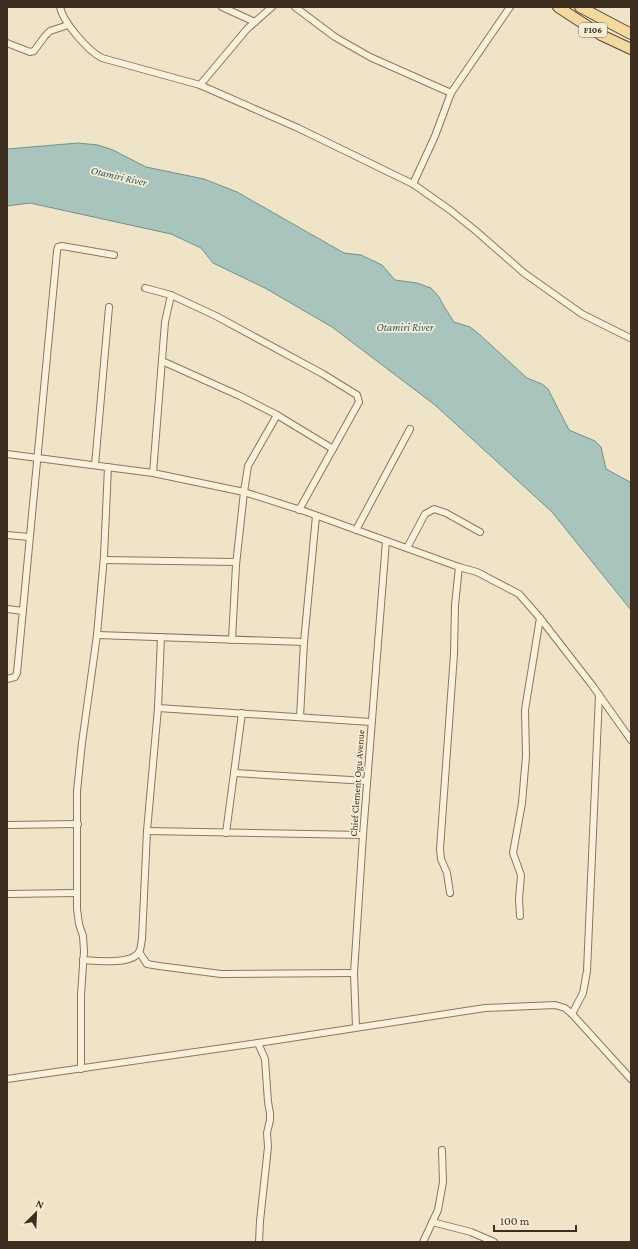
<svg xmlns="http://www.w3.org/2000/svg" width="638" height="1249" font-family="'Crimson Pro',serif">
<rect width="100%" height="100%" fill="#f0e4c8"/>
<polygon fill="#a9c4bc" stroke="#6f938a" points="78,143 98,145 113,150 146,167 204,179 237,192 344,253 361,255 382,265 395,280 417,283 431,288 439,297 445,308 454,322 470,327 479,334 527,378 542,384 548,389 569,430 595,441 601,447 606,469 630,482 631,485 631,610 552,512 435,405 332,327 265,288 213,263 201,248 171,234 30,203 7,206 7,149"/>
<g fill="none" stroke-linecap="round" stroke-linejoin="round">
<g stroke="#8d765c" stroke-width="8">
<g id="street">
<path d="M 60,7 C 63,22 88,51 102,58 L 200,85 L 298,128 L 413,184 L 450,210 L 476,231 L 524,273 L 582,314 L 630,338"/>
<polyline points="222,7 255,22"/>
<polyline points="295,7 335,37 370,57 451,93 510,7"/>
<polyline points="7,43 30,52 34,51 45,36 50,31 68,25"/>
<polyline points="200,85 247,29 272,7"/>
<polyline points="413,184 435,136 451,93"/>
<polyline points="145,288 171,295 216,316 323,374 357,395 359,402 299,510"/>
<polyline points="162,361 240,396 277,415 333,449"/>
<polyline points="7,454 153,473 244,492 304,511 459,567 477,572 519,594 540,618 592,685 631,740"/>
<polyline points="95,465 109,307"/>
<polyline points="153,473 165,322 171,295"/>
<polyline points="356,530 410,429"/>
<polyline points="7,535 29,537"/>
<polyline points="407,548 425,514 434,509 446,513 480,532"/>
<polyline points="104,560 236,562"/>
<polyline points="7,609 23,611"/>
<polyline points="97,635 304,642"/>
<polyline points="232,640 236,565 244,492 248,466 277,415"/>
<polyline points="7,679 15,677 17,673 57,251 58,247 62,246 114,255"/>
<polyline points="158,708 371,722"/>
<polyline points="300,717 304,642 316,516"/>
<polyline points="234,773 367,781"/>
<polyline points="7,825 78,824"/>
<polyline points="147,831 363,835"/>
<polyline points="226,833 242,713"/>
<polyline points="450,893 447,873 441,859 440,849 454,654 455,605 459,567"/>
<polyline points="7,894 77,893"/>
<polyline points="520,916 519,899 521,875 513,853 522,803 526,756 525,710 540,618"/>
<polyline points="139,952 147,964 159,966 221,974 354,973"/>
<path d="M 83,960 C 96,961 132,965 139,952 C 141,949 141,943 142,939 L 147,831 L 158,708 L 161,637"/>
<polyline points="572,1014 583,993 587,971 599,695"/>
<polyline points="356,1027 354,973 363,835 386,541"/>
<polyline points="258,1043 265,1059 268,1102 270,1113 270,1120 267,1133 268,1147 260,1221 259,1242"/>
<polyline points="81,1069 81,995 84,951 83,936 79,924 77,909 77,791 82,743 97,635 104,556 108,467"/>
<polyline points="7,1079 258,1043 485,1008 555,1005 565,1008 572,1014 631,1079"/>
<polyline points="432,1222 471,1232 494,1242"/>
<polyline points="423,1242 438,1210 443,1182 442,1150"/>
</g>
</g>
<g stroke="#5b4430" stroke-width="12">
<g id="primary">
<polyline points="558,7 601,35 631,49"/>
<polyline points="580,7 631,34"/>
</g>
</g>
<use href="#street" stroke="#faf1dc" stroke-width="6"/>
<use href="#primary" stroke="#f3d9a0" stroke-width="10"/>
</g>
<g text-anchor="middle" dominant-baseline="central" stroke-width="3.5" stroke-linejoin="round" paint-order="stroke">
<rect fill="#f7eed8" stroke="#756857" stroke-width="1" x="579" y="23" width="28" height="14" rx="3"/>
<g font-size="9" font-weight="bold" fill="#3d2e20">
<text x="593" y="30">F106</text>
</g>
<g font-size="10" fill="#3d2e20" stroke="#f7eed8">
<text transform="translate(357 783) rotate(-86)">Chief Clement Ogu Avenue</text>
</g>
<g font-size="11" font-style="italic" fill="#2f5d5a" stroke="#f7eed8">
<text transform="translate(119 176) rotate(13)">Otamiri River</text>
<text x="405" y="327">Otamiri River</text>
</g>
</g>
<rect width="638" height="1249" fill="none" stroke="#3d2e20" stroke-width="16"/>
<g transform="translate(36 1213) rotate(24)" stroke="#f7eed8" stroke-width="3" paint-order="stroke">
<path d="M0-3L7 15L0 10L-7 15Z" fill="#3d2e20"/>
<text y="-6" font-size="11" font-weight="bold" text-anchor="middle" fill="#3d2e20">N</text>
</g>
<path d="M494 1225v6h82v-6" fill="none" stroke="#3d2e20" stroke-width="2"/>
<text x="500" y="1225" font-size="12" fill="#3d2e20" stroke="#f7eed8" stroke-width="3" paint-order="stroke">100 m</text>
</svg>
